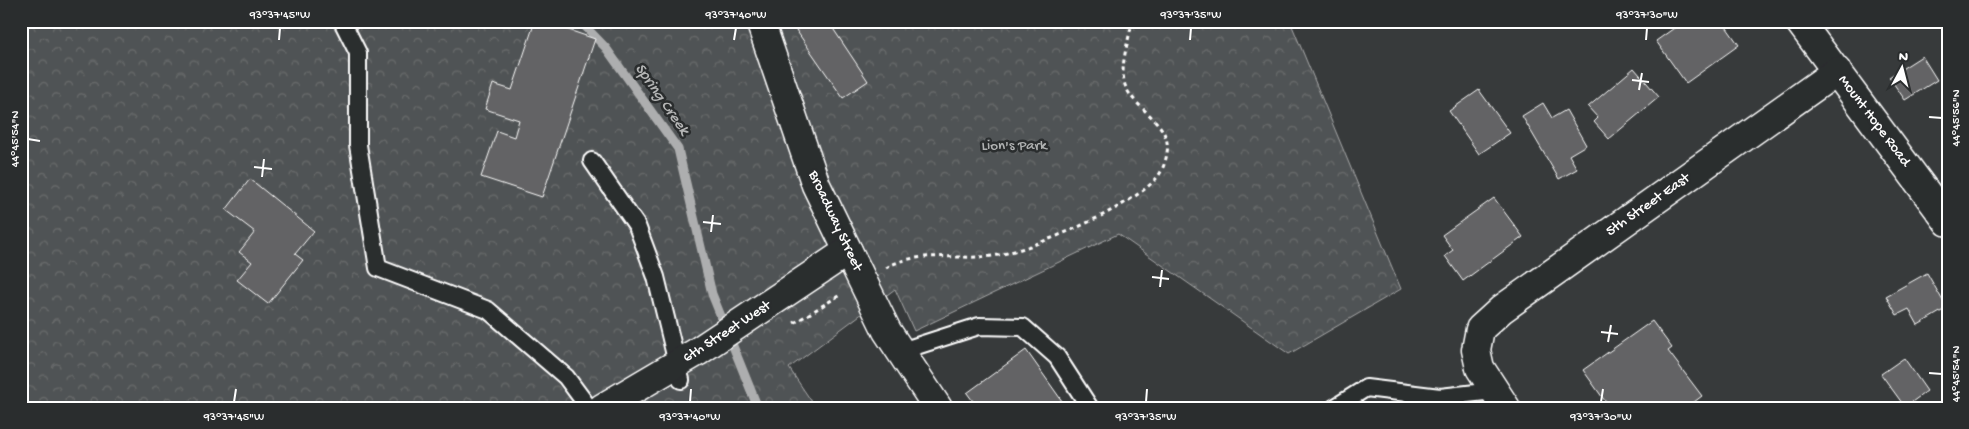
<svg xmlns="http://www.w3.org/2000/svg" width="1969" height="429" font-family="'Gochi Hand',sans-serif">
<defs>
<pattern id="forest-crowns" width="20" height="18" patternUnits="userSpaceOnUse" patternTransform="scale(1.25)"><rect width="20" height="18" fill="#505354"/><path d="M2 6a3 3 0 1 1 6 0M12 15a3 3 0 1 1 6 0" fill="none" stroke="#6a6d6e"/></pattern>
</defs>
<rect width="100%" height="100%" fill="#373a3b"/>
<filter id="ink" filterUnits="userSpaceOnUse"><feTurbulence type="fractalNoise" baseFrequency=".02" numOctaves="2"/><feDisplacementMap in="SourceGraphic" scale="10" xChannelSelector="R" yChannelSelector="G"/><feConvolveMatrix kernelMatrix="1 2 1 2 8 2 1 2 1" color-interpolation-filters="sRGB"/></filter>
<g filter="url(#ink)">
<polygon fill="url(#forest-crowns)" stroke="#a8a9aa" points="21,21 1290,21 1401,289 1289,354 1118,234 914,331 895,289 789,368 816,408 21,408"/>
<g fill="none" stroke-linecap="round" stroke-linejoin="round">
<polyline stroke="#adaeaf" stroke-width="9" points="580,21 606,48 678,149 712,294 758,408"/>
</g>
<g fill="#636465" stroke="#fff">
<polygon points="535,21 542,21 595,39 542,197 481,177 497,131 514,137 519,120 485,109 493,84 512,90"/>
<polygon points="808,21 828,21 868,81 843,98 796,30"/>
<polygon points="1684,21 1722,21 1739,45 1686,83 1656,41"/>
<polygon points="1922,56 1937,80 1905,100 1889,77"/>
<polygon points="1634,68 1659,97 1609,139 1594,122 1598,118 1588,107"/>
<polygon points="1479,90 1510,133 1479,154 1449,111"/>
<polygon points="1543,103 1552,118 1566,110 1586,145 1569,155 1577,169 1559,179 1522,116"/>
<polygon points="250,179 314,231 295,254 303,260 268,304 237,280 252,262 239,252 255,232 226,210"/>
<polygon points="1494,198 1523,237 1463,281 1445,256 1453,250 1442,235"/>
<polygon points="1927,273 1947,308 1918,325 1909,309 1897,315 1886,296"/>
<polygon points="1652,321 1672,348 1668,351 1702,396 1686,408 1610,408 1583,370"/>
<polygon points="1026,350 1067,408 978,408 967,393"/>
<polygon points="1904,358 1927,391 1905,407 1881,374"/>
</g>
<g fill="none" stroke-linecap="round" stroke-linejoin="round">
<g stroke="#fff" stroke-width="20">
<g id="service">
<polyline points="342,21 358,53 358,145 378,268 488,310 566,377 589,408"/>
<polyline points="592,161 637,226 656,277 681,380"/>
<polyline points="901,351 979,326 1023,327 1057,357 1090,408"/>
<polyline points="1334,408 1366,388 1440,397 1494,391"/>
</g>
</g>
<g stroke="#fff" stroke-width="31">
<g id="minor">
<polyline points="760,21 816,185 848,251"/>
<polyline points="1799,21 1948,222"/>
<polyline points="1506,408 1480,368 1476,350 1480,329 1502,309 1837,71"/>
</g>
</g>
<g stroke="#fff" stroke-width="31">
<polyline id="tertiary" points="602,408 697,352 848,251 887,331 938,408"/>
</g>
<g stroke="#fff" stroke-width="3" stroke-dasharray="4 4" stroke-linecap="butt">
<path d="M 886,268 C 919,248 961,262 998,255 C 1036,248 1137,206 1159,175 C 1163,169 1166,160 1167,153 C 1172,122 1134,110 1125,85 C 1119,65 1129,41 1132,21"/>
<polyline points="794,323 840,295"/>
</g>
<use href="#service" stroke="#2a2d2e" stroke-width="16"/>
<use href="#minor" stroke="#2a2d2e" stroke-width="28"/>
<use href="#tertiary" stroke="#2a2d2e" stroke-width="28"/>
</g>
</g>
<path fill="none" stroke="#fff" stroke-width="2" d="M 279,40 L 280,28M 734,40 L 736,28M 1190,40 L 1191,28M 1646,40 L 1647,28M 1632,80 L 1649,82M 1639,90 L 1642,73M 1929,117 L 1942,118M 28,139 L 40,141M 254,167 L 272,169M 262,177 L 264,159M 703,222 L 721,224M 711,232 L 713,215M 1152,277 L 1169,279M 1160,287 L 1162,270M 1601,332 L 1618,334M 1608,342 L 1611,325M 1929,373 L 1942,374M 234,402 L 236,389M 690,402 L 691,389M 1146,402 L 1147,389M 1601,402 L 1603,389"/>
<g text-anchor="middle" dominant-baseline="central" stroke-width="5" stroke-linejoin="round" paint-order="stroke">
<g font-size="15" fill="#fff" stroke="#2a2d2e">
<text transform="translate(1874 121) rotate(53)">Mount Hope Road</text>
<text transform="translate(1648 205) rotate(-35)">5th Street East</text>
<text transform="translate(835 221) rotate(65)">Broadway Street</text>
<text transform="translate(727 332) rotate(-33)">6th Street West</text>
</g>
<g font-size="15" fill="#b0b2b2" stroke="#2a2d2e">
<text x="1014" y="146">Lion's Park</text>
</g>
<g font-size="16" font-style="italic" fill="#b4b5b5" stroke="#2a2d2e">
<text transform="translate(661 100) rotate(55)">Spring Creek</text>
</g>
</g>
<rect width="1969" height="429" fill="none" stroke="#2a2d2e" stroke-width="55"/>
<g transform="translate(1902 68) rotate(7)" stroke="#2a2d2e" stroke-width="4" paint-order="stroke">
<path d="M0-4L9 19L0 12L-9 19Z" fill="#ffffff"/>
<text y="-8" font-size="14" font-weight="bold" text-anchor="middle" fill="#ffffff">N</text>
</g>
<rect x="28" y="28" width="1914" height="374" fill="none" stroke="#fff" stroke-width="2"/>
<g font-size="12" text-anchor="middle" fill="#fff">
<text x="280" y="18">93°37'45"W</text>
<text x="736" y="18">93°37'40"W</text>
<text x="1191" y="18">93°37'35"W</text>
<text x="1647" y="18">93°37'30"W</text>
<text transform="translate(1955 118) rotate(-90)" y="4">44°45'56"N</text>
<text transform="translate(14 139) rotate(-90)" y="4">44°45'54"N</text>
<text transform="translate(1955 374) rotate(-90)" y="4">44°45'54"N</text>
<text x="234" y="420">93°37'45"W</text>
<text x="690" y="420">93°37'40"W</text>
<text x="1146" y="420">93°37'35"W</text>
<text x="1601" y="420">93°37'30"W</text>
</g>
</svg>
